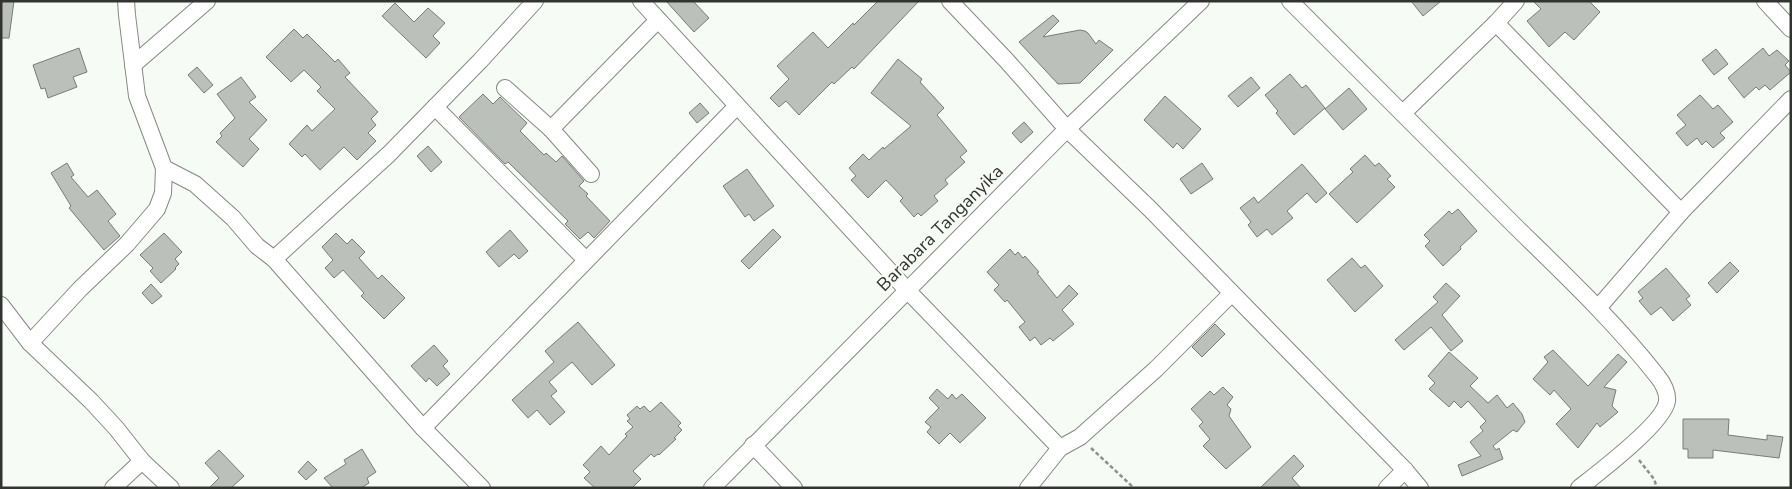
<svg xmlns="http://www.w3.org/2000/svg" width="1792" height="489" font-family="'Nunito Sans',sans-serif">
<rect width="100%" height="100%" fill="#f7fbf5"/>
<g fill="#bcc0bb" stroke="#787b76">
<polygon points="1,1 14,1 9,38 1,38"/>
<polygon points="666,1 693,1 709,18 694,32"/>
<polygon points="878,1 919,1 854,69 852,67 834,84 832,82 799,115 786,101 779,107 770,98 789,79 777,66 813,32 828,48 853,23 854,25"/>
<polygon points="1411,1 1441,1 1423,16"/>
<polygon points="1533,1 1589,1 1600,12 1574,40 1565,32 1549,47 1527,21 1541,9"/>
<polygon points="395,3 414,22 428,8 445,23 433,36 440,43 426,58 382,16"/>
<polygon points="1053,15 1059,21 1043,37 1080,30 1085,31 1088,33 1096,44 1099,40 1113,50 1080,83 1058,84 1019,42"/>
<polygon points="294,29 303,38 307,34 335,62 338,59 350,73 345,77 378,112 371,119 376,125 368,133 376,141 357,160 344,147 320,170 305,154 302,157 289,144 307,125 312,131 335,109 317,91 321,87 304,70 291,82 266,57"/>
<polygon points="79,48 87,72 73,77 77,87 48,98 45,88 41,89 33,65"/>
<polygon points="1763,48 1769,56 1777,50 1789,61 1785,65 1791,72 1770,90 1765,85 1759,90 1756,87 1744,98 1728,78"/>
<polygon points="1716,49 1728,64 1714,75 1702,60"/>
<polygon points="898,59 922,79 920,82 944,108 937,115 967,151 960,157 965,162 945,180 948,184 934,196 938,201 921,216 918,213 914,217 900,201 903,198 886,180 868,198 851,180 856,176 849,168 863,154 869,160 883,147 884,149 911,126 871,93"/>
<polygon points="197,67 213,85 204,93 188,75"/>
<polygon points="1290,74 1302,88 1306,85 1325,108 1294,135 1276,113 1278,111 1265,95"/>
<polygon points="241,77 256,97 249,102 267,120 249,139 259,149 243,167 216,142 222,136 220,133 235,118 217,94"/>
<polygon points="1251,77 1260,88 1238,107 1228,96"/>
<polygon points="1349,88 1367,109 1343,130 1325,109"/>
<polygon points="483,94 493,104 500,97 527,123 520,131 544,155 546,153 556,162 562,156 584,181 579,186 588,194 586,196 610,221 594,238 588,232 580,239 565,224 568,221 508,162 505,164 459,117"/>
<polygon points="1700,95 1713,109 1718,105 1733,122 1720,133 1725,138 1713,148 1706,141 1702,145 1697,138 1687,146 1676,133 1686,125 1677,115"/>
<polygon points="1165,96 1201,129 1183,149 1177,143 1173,148 1144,120"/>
<polygon points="700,103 709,113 697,123 689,113"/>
<polygon points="1024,122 1033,132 1021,143 1012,133"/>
<polygon points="428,146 442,162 431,172 417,156"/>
<polygon points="1365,155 1375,166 1379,163 1391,176 1387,179 1395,187 1357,223 1329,194 1353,172 1350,169"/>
<polygon points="67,163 74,175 71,177 88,197 97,190 116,214 108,221 120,236 104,250 69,208 71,206 51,173"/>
<polygon points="1202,163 1213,179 1191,194 1180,179"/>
<polygon points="1302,164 1327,193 1316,203 1307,193 1287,211 1293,218 1272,235 1267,229 1257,237 1248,225 1251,222 1240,208 1254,197 1258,203"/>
<polygon points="747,169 774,206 754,221 749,214 745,217 723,186"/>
<polygon points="1458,209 1477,231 1460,247 1461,249 1443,266 1425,246 1430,241 1424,235 1449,211 1452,214"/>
<polygon points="773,229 781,237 749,269 741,261"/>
<polygon points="510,230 528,251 519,259 514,254 499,267 486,252"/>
<polygon points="164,233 182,252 175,259 179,264 175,268 176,269 161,283 150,271 153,268 140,255"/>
<polygon points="336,233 347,244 352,239 365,252 359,258 378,279 382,275 405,298 384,319 361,296 364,293 343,270 334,278 325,268 333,260 322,247"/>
<polygon points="1010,249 1015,255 1018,252 1023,258 1025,256 1039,272 1037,273 1057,298 1069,285 1078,294 1062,310 1074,324 1053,341 1050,338 1041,345 1035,337 1030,341 1019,327 1025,322 1007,300 1005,302 994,290 999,285 987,272"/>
<polygon points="1352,258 1361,268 1365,265 1383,286 1355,312 1327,280"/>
<polygon points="1730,262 1739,271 1717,293 1708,283"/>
<polygon points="1666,268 1690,296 1686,299 1691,305 1673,321 1661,307 1651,315 1639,301 1643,298 1638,292"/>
<polygon points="1446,283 1460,296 1442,315 1463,341 1451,351 1431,327 1404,350 1395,340 1438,302 1433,297"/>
<polygon points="151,284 162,296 152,304 142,293"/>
<polygon points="578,322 615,365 592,385 572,362 549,382 557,391 551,396 565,412 550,425 537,410 528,418 512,400 554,362 545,351"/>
<polygon points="1215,324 1225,334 1202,357 1192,347"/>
<polygon points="434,345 448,361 443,366 450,374 437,386 429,378 426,382 411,366"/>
<polygon points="1553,350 1588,386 1618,354 1627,362 1604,387 1616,390 1612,406 1618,412 1600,427 1597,423 1578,448 1556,424 1571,409 1554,390 1550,395 1533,379 1548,362 1544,357"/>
<polygon points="1449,352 1478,378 1470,386 1488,403 1497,395 1507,408 1513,403 1522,414 1525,422 1517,432 1513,430 1493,446 1496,450 1499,448 1503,459 1462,476 1458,465 1481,456 1470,442 1483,431 1480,427 1486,421 1468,401 1461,408 1454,401 1449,407 1429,389 1435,383 1428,376"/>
<polygon points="1223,387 1233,397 1227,405 1231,409 1229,416 1251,447 1226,469 1203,446 1210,439 1199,426 1203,422 1191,409 1210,391 1214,395"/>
<polygon points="937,389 948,399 952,394 956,399 962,394 986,418 960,443 950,433 939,444 927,432 931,427 925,422 939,408 929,398"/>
<polygon points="661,402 681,423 678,426 682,430 674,438 676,439 659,455 658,454 654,457 651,454 633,471 641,479 632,488 595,488 584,478 590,472 583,465 601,446 609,455 627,436 625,434 633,427 627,421 630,419 627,415 637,406 640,409 644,406 650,412"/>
<polygon points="1683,419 1729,419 1728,435 1767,440 1767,435 1783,437 1779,458 1713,450 1713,458 1688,458 1688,449 1683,449"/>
<polygon points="362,449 376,472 367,478 369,483 361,488 333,488 324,478 346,464 344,460"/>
<polygon points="219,450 244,476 231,488 209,488 219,478 205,463"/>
<polygon points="1294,455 1304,466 1292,478 1301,488 1260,488"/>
<polygon points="308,461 317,470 306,480 298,472"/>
</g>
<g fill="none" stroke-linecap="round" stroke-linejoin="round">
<g stroke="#858883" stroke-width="18">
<g id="minor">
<polyline points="126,1 127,15 137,96 164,168 195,184 233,218 257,246 274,259 423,428 482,488"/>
<polyline points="641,1 907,290 1060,448"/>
<polyline points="950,1 1007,61 1067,129 1150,209 1405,470 1420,488"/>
<path d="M 1290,1 C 1365,76 1440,151 1515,226 C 1564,274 1615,322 1658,377 C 1663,383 1668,393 1667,401 C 1665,422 1597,474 1579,488"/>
<polyline points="1765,1 1791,29"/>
<polyline points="1496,23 1681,212"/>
<polyline points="133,65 207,1"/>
<polyline points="505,88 551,129 591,174"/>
<polyline points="435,107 586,260"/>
<polyline points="1403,113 1496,23 1516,1"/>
<polyline points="551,129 658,20"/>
<polyline points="274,259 389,154 480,61 535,1"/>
<polyline points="1,305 30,343 91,401 116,428 142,461 171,488"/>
<polyline points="1598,308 1681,212 1791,99"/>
<polyline points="30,343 80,289 127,244 157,209 163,193 164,168"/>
<polyline points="423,428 737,106"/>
<polyline points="753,445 794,488"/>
<polyline points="113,488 142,461"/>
<polyline points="712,488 1067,129 1201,1"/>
<polyline points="1028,488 1060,448 1080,437 1156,369 1231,294"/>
<polyline points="1387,488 1405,470"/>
</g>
</g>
<g stroke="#8d908d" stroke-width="2.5" stroke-dasharray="4 2.5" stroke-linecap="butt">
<polyline points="1091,448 1134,488"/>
<polyline points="1639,460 1654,479 1657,488"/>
</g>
<use href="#minor" stroke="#fff" stroke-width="16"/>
</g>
<g text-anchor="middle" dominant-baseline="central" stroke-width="4.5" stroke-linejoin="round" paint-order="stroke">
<g font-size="18" fill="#323432" stroke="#f7fbf5">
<text transform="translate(940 228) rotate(-45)">Barabara Tanganyika</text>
</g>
</g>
<rect width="1792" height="489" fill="none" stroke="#323432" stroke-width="5"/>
</svg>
